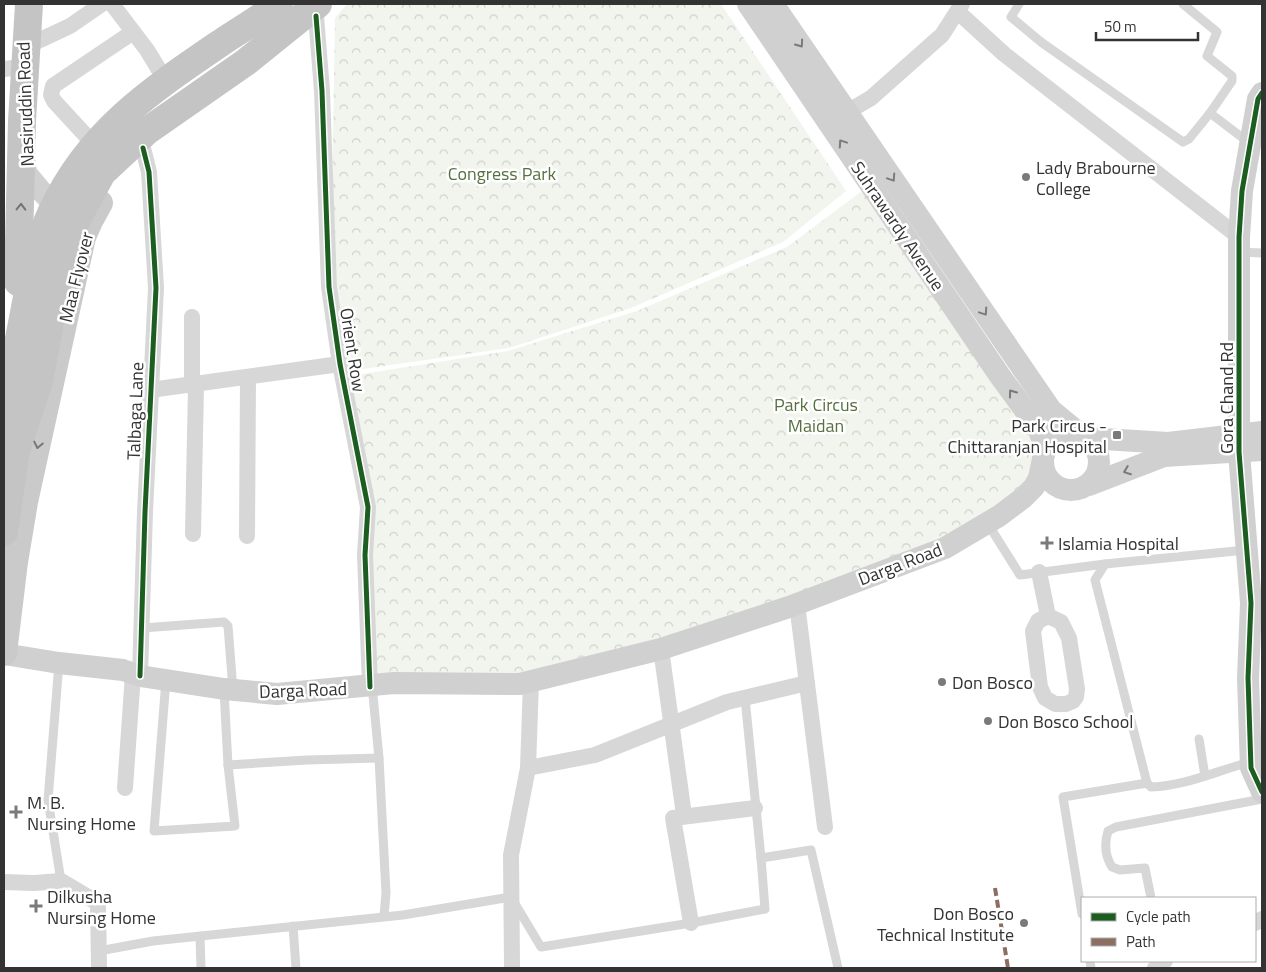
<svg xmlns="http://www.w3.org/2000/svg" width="1266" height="972" font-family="'Titillium Web',sans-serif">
<defs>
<pattern id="park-crowns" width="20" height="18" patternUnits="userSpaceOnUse" patternTransform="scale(1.25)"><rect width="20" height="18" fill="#f1f5ed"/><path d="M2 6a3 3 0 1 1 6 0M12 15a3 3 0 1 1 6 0" fill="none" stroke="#cfd2cc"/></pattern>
</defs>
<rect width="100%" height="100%" fill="#fff"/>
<g fill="url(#park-crowns)">
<polygon points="347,4 721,4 846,191 783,242 631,308 509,348 349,371 338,308 332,201 335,18"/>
<polygon points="862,191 993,379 1055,463 937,546 653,651 520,677 376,676 350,376 508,351 637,311 787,247"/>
</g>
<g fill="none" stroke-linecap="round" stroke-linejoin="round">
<g stroke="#d7d7d7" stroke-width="9">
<polyline points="1019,4 1011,17 1041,42 1183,142 1189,139 1210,113"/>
<polyline points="1183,4 1217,32 1207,56 1232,76 1232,81 1210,113 1248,142"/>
<polyline points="1239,252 1262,253"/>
<polyline points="988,524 1020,575 1105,564 1246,550"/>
<polyline points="1105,564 1095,580 1147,783"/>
<polyline points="142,628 224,622 228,626 233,690"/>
<polyline points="59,663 48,800 61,881"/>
<polyline points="166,680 154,831 235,826 228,765 224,690"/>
<polyline points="372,685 379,758 386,893 384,916"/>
<polyline points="745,698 761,858"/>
<polyline points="1199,739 1205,776"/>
<polyline points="228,765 307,760 379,758"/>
<path d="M 1151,898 L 1145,868 L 1120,870 L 1112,867 C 1105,856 1104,844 1108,831 L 1116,827 L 1262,799"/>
<path d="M 1082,914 L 1063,797 L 1147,783 L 1151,787 C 1186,786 1218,770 1251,762"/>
<polyline points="293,926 296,968"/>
<polyline points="200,936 201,968"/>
<polyline points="99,951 153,941 403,915 511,897 541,947 691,923 765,909 761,858 811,850 838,968"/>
<polyline points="1090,961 1091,968"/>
</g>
<g stroke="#d7d7d7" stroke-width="16">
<polyline points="112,4 147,50 161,73"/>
<polyline points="958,12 1004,54 1239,237"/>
<polyline points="316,16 322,91 329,287 340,364 368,507 365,555 370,687"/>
<polyline points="23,48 70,26 102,4"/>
<polyline points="4,69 22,67"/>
<polyline points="847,112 871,98 942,35 962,4"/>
<polyline points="89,139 54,101 51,95 53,86 133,32"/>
<polyline points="192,317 192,385"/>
<polyline points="150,390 340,364"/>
<polyline points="193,534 196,385"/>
<polyline points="247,536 248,377"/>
<polyline points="1039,572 1048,616 1061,622 1069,638 1077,689 1076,697 1073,701 1066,704 1055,704 1045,698 1040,687 1033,631 1038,621 1048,616"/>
<polyline points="797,604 825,827"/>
<polyline points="661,649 683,808"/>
<polyline points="140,676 145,512 156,288 149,172 143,148"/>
<polyline points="528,768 595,755 727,702 807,683"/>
<polyline points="125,788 133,674"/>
<polyline points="4,882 34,883 61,881 98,903 99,968"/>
<polyline points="691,923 673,818 755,808"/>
<polyline points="1255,923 1262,919"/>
<polyline points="512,968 511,855 528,768 531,682"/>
<polyline points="1155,968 1165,961"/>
</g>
<g stroke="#d0d0d0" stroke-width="22">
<polyline points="748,4 1000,376 1038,428 1046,449"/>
<polyline points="773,4 1051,410 1080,434"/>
<polyline points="1262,93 1258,99 1242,191 1239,237 1239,452 1251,603 1248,678 1251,768 1262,792"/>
<polyline points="24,157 26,173 41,191 47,197 71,210"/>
<circle cx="1071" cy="462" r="28"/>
<polyline points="1087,438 1168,443 1262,432"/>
<polyline points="1089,485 1164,456 1262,450"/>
<polyline points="4,654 59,663 123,670 140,676 224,689 277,694 394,683 520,684 661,649 789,607 945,548 999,516 1023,498 1034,487 1039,478 1043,459"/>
</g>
<polyline stroke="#cacaca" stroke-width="26" points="4,653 15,562 25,502 83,237 90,221 100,203"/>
<g stroke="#c4c4c4" stroke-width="28">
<polyline points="4,457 16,374 18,344"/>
<polyline points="4,532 16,450"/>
</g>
<g stroke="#c4c4c4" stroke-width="28">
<polyline points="18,282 22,121 29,4"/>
<path d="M 18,344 C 27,300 33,252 52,211 C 90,130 153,89 225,40 C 243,28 262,17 279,4"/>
<polyline points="16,450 39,381 57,285 69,234 102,173 147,131 246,62 318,4"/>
</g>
<polyline stroke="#8d6e63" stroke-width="4" stroke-dasharray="8 4" stroke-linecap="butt" points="995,888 1008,968"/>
<g stroke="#fff" stroke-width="8">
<g id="cycleway">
<polyline points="316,16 322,91 329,287 340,364 368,507 365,555 370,687"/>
<polyline points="1262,93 1258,99 1242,191 1239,237 1239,452 1251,603 1248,678 1251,768 1262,792"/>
<polyline points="140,676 145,512 156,288 149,172 143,148"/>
</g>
</g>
<use href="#cycleway" stroke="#1b5e20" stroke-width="5"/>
</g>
<defs><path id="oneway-chevron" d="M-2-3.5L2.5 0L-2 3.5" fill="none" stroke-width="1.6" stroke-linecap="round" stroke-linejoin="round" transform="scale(1.25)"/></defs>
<g stroke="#7a7a7a">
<use href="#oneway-chevron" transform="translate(800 44) rotate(55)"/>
<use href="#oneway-chevron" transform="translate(842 143) rotate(-124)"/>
<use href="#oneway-chevron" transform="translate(892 178) rotate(56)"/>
<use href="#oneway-chevron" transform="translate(984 312) rotate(56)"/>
<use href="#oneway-chevron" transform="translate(1012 393) rotate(-126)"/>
<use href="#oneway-chevron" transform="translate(1127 471) rotate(159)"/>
</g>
<use stroke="#747474" href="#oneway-chevron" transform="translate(21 207) rotate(-89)"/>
<use stroke="#777" href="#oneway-chevron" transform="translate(38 445) rotate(102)"/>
<g fill="#7a7a7a" stroke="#fff" stroke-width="2">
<circle cx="1026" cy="177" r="5"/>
<rect x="1112" y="430" width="10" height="10" rx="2.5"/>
<path d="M1044.5 535.5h5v5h5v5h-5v5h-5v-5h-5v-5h5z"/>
<circle cx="942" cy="682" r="5"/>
<circle cx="988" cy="721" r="5"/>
<path d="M13.5 804.5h5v5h5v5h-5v5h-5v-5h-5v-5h5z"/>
<path d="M33.5 898.5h5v5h5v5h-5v5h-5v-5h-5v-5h5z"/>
<circle cx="1024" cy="923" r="5"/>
</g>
<g text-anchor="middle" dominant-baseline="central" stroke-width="5" stroke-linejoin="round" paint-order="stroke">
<g font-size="18" fill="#333" stroke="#fff">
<text transform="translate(25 104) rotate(-92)">Nasiruddin Road</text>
<text transform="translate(898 226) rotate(56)">Suhrawardy Avenue</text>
<text transform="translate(76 277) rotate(-76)">Maa Flyover</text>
<text transform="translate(353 350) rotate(81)">Orient Row</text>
<text transform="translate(1226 398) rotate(-90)">Gora Chand Rd</text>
<text transform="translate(135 411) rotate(-88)">Talbaga Lane</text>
<text transform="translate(900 564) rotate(-21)">Darga Road</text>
<text transform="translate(303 690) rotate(-2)">Darga Road</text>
</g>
<g font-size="18" fill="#333" stroke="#fff" text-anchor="start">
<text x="1036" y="167">Lady Brabourne<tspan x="1036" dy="21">College</tspan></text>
<text x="1107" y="425" text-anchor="end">Park Circus -<tspan x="1107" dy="21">Chittaranjan Hospital</tspan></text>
<text x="1058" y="543">Islamia Hospital</text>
<text x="952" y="682">Don Bosco</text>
<text x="998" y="721">Don Bosco School</text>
<text x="27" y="802">M. B.<tspan x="27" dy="21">Nursing Home</tspan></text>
<text x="47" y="896">Dilkusha<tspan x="47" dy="21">Nursing Home</tspan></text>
<text x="1014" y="913" text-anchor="end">Don Bosco<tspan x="1014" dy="21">Technical Institute</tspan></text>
</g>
<g font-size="18" fill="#56703f" stroke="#fff">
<text x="502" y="173">Congress Park</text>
<text x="816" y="404">Park Circus<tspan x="816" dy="21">Maidan</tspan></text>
</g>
</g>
<rect width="1266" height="972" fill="none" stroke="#333333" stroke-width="10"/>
<rect x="1081" y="897" width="175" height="65" fill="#ffffff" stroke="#adadad"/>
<rect x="1091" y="913" width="25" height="8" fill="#1b5e20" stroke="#adadad"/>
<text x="1126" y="922" font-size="15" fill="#333333">Cycle path</text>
<rect x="1091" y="938" width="25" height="8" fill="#8d6e63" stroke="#adadad"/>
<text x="1126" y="947" font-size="15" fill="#333333">Path</text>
<path d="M1096 32v8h102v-8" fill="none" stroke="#333333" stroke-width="2.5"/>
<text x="1104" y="32" font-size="15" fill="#333333" stroke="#ffffff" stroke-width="4" paint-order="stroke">50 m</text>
</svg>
